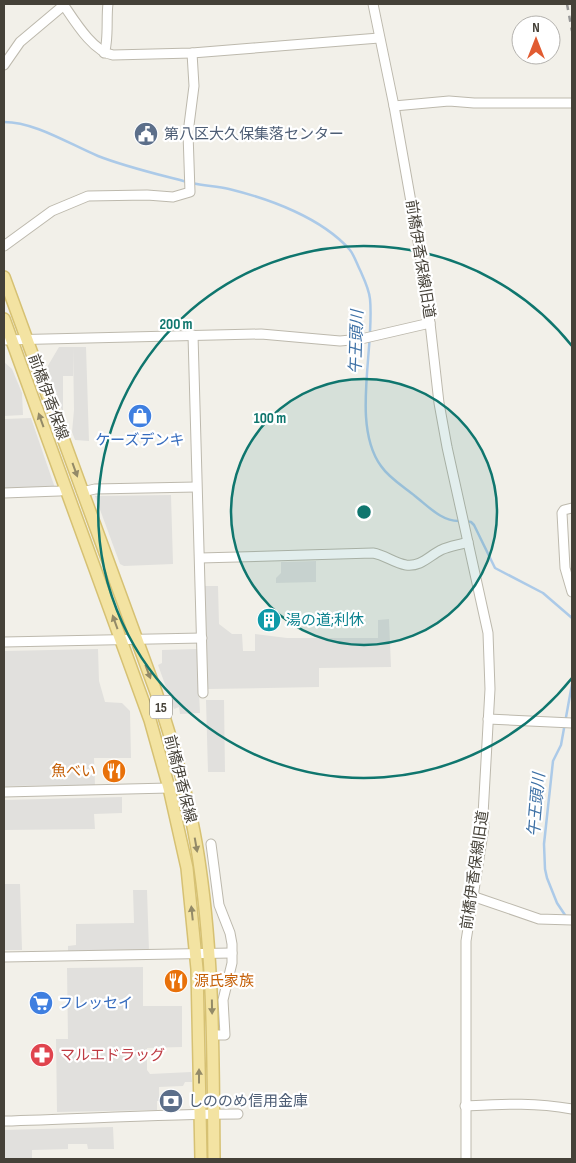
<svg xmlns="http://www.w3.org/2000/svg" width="576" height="1163" font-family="'Sofia Sans Condensed','Noto Sans JP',sans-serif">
<rect width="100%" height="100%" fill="#f2f0e9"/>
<g fill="#e1e0dd">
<polygon points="59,347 73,347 73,376 63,376 63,413 46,369"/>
<polygon points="73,347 86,347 89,441 75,440 72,432 74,410"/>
<polygon points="4,362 12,369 22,393 23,415 4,416"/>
<polygon points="31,418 55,488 4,490 4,419"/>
<polygon points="171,495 173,564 124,566 120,564 95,496"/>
<polygon points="316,561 316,582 276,583 276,578 281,573 281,562"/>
<polygon points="205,586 218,586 219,624 232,634 242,634 243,651 255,651 255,634 287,638 378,638 378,620 389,619 391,667 319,668 319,687 208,689"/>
<polygon points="98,649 99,681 105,702 122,703 130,711 131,758 94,758 95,785 4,786 4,651"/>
<polygon points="197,649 200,713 180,714 179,707 174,709 158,665 162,663 162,650"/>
<polygon points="206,700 224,700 225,772 208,772"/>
<polygon points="122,797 122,813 94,814 95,829 4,830 4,800"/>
<polygon points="4,884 20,884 22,950 4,950"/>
<polygon points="133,890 147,890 149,951 68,952 68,946 76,945 76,924 134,923"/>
<polygon points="143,967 143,1006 182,1006 182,1047 147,1048 147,1070 150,1074 191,1072 192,1082 185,1082 183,1086 159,1087 159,1101 157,1101 157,1110 57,1112 56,1039 68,1039 67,968"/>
<polygon points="113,1127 114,1149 88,1149 87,1144 68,1144 68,1149 32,1150 32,1159 4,1159 4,1130"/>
</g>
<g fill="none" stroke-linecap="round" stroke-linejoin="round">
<g stroke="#accae8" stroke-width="2.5">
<path d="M 4,122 C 35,122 69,144 98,156 C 126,167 157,174 187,182"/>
<path d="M 192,183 C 204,186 217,186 229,189 C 270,199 322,218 350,250 C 354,255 357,264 360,270 C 364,279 369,289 370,299 C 375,348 351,425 381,466 C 389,478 404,487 415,496 C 428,506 442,522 460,521"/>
<polyline points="465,521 471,522 474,525 495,568 543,593 572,618"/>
<polyline points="567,918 557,903 547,878 545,869 544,844 553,761 561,745 572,684"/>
</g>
<g stroke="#bdb9ad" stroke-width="11">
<g id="minor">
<path d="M 63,4 C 74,20 93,52 113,55 L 192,53 L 379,38"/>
<polyline points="373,4 394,106 419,247 430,323 439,403 447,447 488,633 490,689 483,815 484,827 466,941 466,1159"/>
<path d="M 104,53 C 109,42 106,17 108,4"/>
<polyline points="4,65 20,42 64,5"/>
<polyline points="394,106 449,101 474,103 572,103"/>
<polyline points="4,246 52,211 88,196 147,195 173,197 190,192 188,133 194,86 192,53"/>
<polyline points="193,335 203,693"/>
<polyline points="4,340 261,334 340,341 361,339 430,323"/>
<polyline points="82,492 95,489 196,487"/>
<polyline points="4,493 59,491 66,490"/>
<polyline points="572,508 564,510 562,513 565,568 572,592"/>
<path d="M 200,558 L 373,553 C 385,555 394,563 406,565 C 421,567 429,556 441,550 C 450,546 459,545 468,542"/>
<polyline points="4,642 202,638"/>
<polyline points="488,719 572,723"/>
<polyline points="4,792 169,788"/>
<polyline points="211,844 219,905 230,933 232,944 232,963 223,1000 225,1035 213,1035"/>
<polyline points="472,896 539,919 572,920"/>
<polyline points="4,957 232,953"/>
<path d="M 465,1106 C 504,1104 534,1102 572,1109"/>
<path d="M 4,1121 C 82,1119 160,1114 238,1114"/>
</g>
</g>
<g stroke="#d6c173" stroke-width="14">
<g id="major">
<path d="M 4,277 L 156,692 C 175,749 192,808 200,868 C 214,965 213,1062 214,1159"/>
<polyline points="4,319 150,720 169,788 187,868 197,969 201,1159"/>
</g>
</g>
<use href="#minor" stroke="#fff" stroke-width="9"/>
<use href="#major" stroke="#f3e3a2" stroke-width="11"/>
<polyline stroke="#979797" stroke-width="2.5" stroke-dasharray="6 6" stroke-linecap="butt" points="567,4 572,31"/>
</g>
<defs><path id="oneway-solid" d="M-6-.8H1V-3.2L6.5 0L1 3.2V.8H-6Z" transform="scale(1.25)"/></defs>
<g fill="#938a68">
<use href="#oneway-solid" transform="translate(41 420) rotate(-110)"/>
<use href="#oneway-solid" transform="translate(75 470) rotate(70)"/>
<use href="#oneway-solid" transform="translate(115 622) rotate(-110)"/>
<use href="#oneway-solid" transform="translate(148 672) rotate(69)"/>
<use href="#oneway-solid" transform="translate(196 845) rotate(80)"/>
<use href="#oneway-solid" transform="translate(192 913) rotate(-96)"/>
<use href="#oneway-solid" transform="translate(212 1007) rotate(89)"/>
<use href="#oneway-solid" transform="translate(199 1076) rotate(-90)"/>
</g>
<circle cx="364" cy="512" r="133" fill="#0f766e" fill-opacity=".12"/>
<g fill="none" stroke="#0f766e" stroke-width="2.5">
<circle cx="364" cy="512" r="133"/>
<path d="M572 678A266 266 0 1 1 572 346"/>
</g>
<defs>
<g id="civic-disc" transform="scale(1.25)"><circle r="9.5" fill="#5c6f8a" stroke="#fff"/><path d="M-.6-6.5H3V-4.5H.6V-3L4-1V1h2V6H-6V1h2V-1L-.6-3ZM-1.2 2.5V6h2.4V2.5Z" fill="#fff"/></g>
<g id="shop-disc" transform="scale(1.25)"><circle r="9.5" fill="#3f7fe0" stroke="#fff"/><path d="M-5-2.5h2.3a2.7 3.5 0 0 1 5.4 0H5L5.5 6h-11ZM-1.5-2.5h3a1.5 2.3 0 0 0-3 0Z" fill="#fff"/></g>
<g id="building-disc" transform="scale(1.25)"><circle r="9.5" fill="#0f9aa8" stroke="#fff"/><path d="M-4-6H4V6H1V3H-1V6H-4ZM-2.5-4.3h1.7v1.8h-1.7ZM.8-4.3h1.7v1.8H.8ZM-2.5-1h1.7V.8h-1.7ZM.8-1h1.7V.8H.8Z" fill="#fff"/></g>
<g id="restaurant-disc" transform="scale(1.25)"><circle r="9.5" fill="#e8710a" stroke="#fff"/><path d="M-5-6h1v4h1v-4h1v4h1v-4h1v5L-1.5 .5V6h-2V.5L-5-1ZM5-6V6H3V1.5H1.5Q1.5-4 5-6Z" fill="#fff"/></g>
<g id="supermarket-disc" transform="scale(1.25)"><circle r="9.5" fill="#3f7fe0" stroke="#fff"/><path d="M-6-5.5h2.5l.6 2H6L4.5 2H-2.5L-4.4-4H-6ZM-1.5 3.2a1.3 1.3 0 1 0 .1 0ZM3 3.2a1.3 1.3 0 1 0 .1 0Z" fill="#fff"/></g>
<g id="pharmacy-disc" transform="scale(1.25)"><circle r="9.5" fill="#e0444e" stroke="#fff"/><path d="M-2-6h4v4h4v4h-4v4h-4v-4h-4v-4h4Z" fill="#fff"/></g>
<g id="bank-disc" transform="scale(1.25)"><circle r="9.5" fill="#5c6f8a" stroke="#fff"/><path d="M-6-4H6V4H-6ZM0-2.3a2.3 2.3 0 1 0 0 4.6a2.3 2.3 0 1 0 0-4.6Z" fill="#fff"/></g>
</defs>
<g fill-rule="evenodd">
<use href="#civic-disc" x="146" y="134"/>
<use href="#shop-disc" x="140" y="416"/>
<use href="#building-disc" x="269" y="620"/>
<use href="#restaurant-disc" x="114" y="771"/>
<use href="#restaurant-disc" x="176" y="981"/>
<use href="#supermarket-disc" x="41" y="1003"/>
<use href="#pharmacy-disc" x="42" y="1055"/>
<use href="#bank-disc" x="171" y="1101"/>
</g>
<g text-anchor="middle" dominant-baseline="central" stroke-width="4.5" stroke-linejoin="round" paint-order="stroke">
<rect fill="#fff" stroke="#7d7a74" stroke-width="1" x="150" y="695.5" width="22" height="23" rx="4"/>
<g font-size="14" font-weight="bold" fill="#454138">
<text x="161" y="707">15</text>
</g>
<g font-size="15" fill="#4e5e75" stroke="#fff" text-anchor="start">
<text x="164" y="134">第八区大久保集落センター</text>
<text x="188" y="1101">しののめ信用金庫</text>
</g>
<g font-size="15" fill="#454138" stroke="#fff">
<text transform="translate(420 259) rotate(81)">前橋伊香保線旧道</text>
<text transform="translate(48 397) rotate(70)">前橋伊香保線</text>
<text transform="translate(180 779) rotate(76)">前橋伊香保線</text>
<text transform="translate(475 870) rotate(-82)">前橋伊香保線旧道</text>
</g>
<g font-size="15" fill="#366cbe" stroke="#fff">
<text x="140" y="440">ケーズデンキ</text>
<text x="58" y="1003" text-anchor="start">フレッセイ</text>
</g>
<g font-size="15" fill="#0d838f" stroke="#fff" text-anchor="start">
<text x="286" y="620">湯の道;利休</text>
</g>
<g font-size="15" fill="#c56008" stroke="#fff" text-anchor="end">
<text x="96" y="771">魚べい</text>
<text x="194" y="981" text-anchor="start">源氏家族</text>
</g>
<g font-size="15" fill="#be3a42" stroke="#fff" text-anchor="start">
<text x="60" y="1055">マルエドラッグ</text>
</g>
<g font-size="16" font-style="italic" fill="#3d70a5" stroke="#fff">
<text transform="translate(357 342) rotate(-88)">午王頭川</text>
<text transform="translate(537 805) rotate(-85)">午王頭川</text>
</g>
</g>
<circle cx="364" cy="512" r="8" fill="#0f766e" stroke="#fff" stroke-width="2.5"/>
<g font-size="15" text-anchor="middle" font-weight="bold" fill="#0f766e" stroke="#fff" stroke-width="4.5" stroke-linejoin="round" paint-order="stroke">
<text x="176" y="329">200 m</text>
<text x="270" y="423">100 m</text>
</g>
<rect width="576" height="1163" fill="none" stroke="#454138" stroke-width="10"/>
<g transform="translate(536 40)"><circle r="24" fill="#ffffff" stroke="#b5b3af"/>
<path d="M0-4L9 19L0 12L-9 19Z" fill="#e15b31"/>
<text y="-8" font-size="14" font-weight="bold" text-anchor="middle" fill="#454138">N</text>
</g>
</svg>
